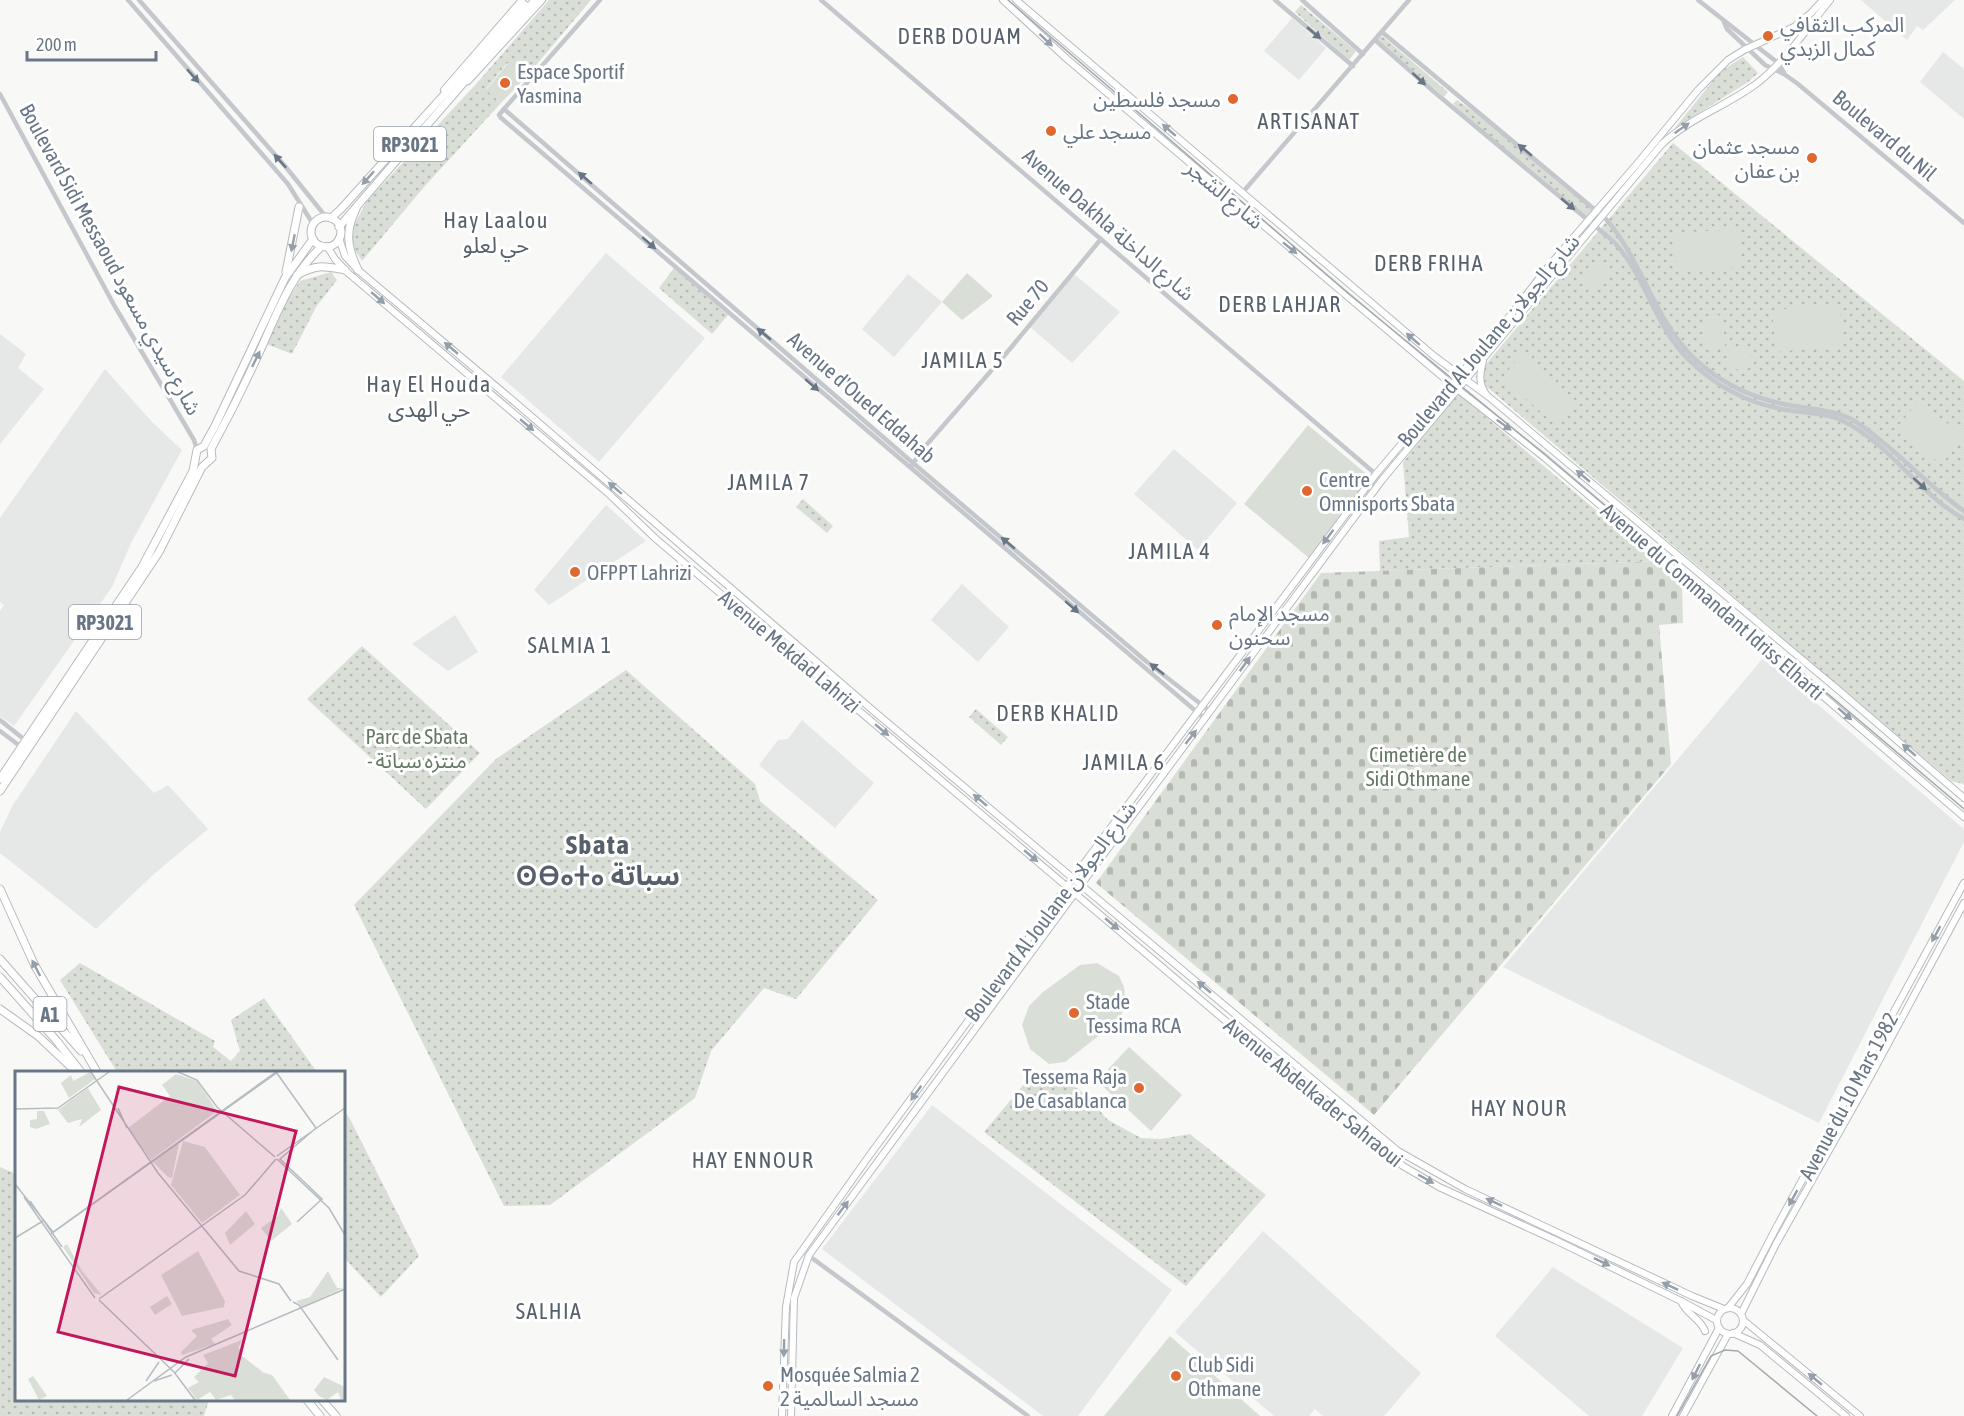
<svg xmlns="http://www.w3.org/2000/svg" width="1964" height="1416" font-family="'Asap Condensed','Noto Sans Arabic','Noto Sans Tifinagh',sans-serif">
<defs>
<pattern id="grass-dots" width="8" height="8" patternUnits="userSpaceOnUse" patternTransform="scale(1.5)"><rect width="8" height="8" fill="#d9dfd7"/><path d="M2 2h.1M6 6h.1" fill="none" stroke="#b4b9b4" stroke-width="1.8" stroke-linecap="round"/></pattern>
<pattern id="cemetery-stones" width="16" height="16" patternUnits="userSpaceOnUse" patternTransform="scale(1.5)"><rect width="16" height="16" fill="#d9dfd7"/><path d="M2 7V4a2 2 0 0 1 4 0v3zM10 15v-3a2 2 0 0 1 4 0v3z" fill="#b4b9b4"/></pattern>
</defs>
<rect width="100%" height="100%" fill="#f8f8f6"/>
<g fill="#e6e7e7">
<polygon points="1861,0 1955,0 1923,30 1917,26 1907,40"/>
<polygon points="1292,18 1326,48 1299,80 1264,51"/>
<polygon points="1943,52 1964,69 1964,119 1920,82"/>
<polygon points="606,253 705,338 599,462 501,377"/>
<polygon points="908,274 942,302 894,357 862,329"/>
<polygon points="1074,274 1120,312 1072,363 1030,327"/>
<polygon points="0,334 26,354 18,368 44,389 0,444"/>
<polygon points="105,369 153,423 182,450 131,543 112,587 14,726 0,716 0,611 4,605 0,602 0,518"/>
<polygon points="1174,449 1237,503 1198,550 1134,494"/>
<polygon points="606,505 646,541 549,605 534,590"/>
<polygon points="962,584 1009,627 978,662 931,620"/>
<polygon points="455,615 478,652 448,671 412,644"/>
<polygon points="1763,658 1964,829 1964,842 1819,1123 1503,967"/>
<polygon points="76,711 154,793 168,785 208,829 154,874 96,929 0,853 0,832 13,805"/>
<polygon points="802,720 874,783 835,828 759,765 778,740 788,739"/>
<polygon points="932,1105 1172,1290 1078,1416 1043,1416 822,1249"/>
<polygon points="1263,1231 1421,1373 1384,1416 1323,1416 1315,1409 1309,1416 1274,1416 1175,1332"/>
<polygon points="1553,1267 1683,1348 1642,1416 1589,1416 1495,1336"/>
</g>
<g fill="url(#grass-dots)">
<polygon points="549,0 591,0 526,77 507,63 486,89 501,103 424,187 362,261 351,244 351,230 367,201 477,83"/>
<polygon points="1301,5 1356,51 1349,60 1295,12"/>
<polygon points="1381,35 1448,92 1444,97 1377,40"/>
<polygon points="1743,57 1758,73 1748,82 1674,129 1720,72"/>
<polygon points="1457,100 1503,132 1597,212 1589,222 1493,142 1453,104"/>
<polygon points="1673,143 1964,381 1964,784 1951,781 1475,377"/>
<polygon points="674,268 728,315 712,334 659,288"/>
<polygon points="331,272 337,280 316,307 292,354 264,343 280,311 300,281"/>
<polygon points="1460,395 1656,561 1380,571 1379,541 1409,537 1403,462 1456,396"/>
<polygon points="803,499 833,526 827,533 796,507"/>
<polygon points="362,646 480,753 426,809 307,699"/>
<polygon points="626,670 755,784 760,801 878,900 796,999 764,988 711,1051 695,1098 550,1205 504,1206 354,905 496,759"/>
<polygon points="976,709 1008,737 1001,745 969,717"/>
<polygon points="80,963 215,1041 213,1047 231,1061 240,1051 231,1020 264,998 317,1072 117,1072 60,980"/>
<polygon points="1034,1072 1045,1079 1060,1077 1084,1093 1108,1120 1141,1138 1161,1139 1190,1134 1266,1195 1186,1286 984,1132"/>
<polygon points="344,1110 351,1121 419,1256 381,1297 344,1258"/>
<polygon points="0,1167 16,1174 16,1400 209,1400 204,1416 0,1416"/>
</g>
<polygon fill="url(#cemetery-stones)" points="1656,561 1682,585 1683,623 1659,625 1671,764 1374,1115 1096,883 1321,573"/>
<g fill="#d9dfd7">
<polygon points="508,63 526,77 501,103 486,90"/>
<polygon points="1739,229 1741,267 1677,272 1674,233"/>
<polygon points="1598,259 1613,271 1595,293 1581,281"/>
<polygon points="967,273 993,296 962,320 942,302"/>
<polygon points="1839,304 1843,346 1776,352 1772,310"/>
<polygon points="1723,315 1725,347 1705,349 1703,317"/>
<polygon points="1749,346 1751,368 1730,370 1729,348"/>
<polygon points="1522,353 1576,401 1557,426 1502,378"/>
<polygon points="1918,402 1962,434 1938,462 1897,427"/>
<polygon points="1308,425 1370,477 1309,558 1244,504"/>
<polygon points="1097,963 1119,976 1124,987 1126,1003 1119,1020 1065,1062 1049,1064 1030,1049 1022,1025 1029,1006 1043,992 1080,965"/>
<polygon points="1129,1047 1182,1095 1151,1131 1097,1081"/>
<polygon points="1170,1336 1260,1416 1104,1416"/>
</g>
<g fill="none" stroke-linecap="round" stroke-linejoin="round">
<g stroke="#b7bbbf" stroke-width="8">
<g id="major">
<polyline points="1003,0 1067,59 1451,384 1545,458 1964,817"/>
<polyline points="1016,0 1434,356 1489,397 1842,693 1964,798"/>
<polyline points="468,81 542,0"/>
<polyline points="444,90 522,0"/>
<polyline points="339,238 345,256 358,270 517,404 876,713 1398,1151 1465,1189 1692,1296 1724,1309"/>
<polyline points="327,246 335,259 347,272 609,494 656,539 1338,1116 1403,1166 1439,1187 1555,1240 1681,1301 1716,1320"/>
<path d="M 1483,361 C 1480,372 1478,384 1486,394"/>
<path d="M 1681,1301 C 1686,1314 1700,1318 1705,1331"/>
<circle cx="1730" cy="1321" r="13"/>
<polyline points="1728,1308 1747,1284 1776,1228 1964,883"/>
<polyline points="1741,1314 1776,1244 1863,1090 1964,903"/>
<polyline points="1743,1320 1860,1416"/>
<polyline points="1733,1333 1760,1345 1846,1416"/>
<polyline points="782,1416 786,1307 794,1262 869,1156 1067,886 1376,474 1513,312 1548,267 1636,165 1698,90 1728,60 1744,50 1794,27 1811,13 1823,0"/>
<path d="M 791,1416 L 794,1298 L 809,1255 L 1086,878 L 1382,480 L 1662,144 C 1690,118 1726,106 1756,84 C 1785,62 1807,28 1830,0"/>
<polyline points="1672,1416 1719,1328"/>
<polyline points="1683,1416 1728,1334"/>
</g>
</g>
<g stroke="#b7babd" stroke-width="9">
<g id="highway">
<path d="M 356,209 C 345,231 347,247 358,270"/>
<circle cx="326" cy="232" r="15"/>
<polyline points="331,218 341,209 525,5"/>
<polyline points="339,227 535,0"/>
<polyline points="286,272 299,207"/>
<path d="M 297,275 C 316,264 324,266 345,270"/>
<polyline points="0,779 142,567 193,471 197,450 204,446 215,426 285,278 313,239"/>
<path d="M 0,791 L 159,552 L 202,467 L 212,458 L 211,449 C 228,418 244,386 259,353 C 277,314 289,277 322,246"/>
<polyline points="0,889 35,966 97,1072"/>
<polyline points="0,959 81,1051"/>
<polyline points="0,977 56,1040 81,1072"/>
<polyline points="0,1009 38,1036 72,1068"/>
<polyline points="307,1400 320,1416"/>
<polyline points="322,1400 336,1416"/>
</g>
</g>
<g stroke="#c4c7cb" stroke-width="4.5">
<polyline points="128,0 288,184 313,224"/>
<polyline points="139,0 285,166 326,217"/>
<polyline points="600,0 504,109 499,115 500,117 1205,719"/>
<polyline points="821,0 1378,476"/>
<polyline points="1275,0 1353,66"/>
<polyline points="1302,0 1363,54"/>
<polyline points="1698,0 1778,63 1784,73"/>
<polyline points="1724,22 1727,29 1765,65 1784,74 1798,84 1964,223"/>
<path d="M 1382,32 L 1606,219 C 1643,262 1655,322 1696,360 C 1724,386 1757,400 1794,406 C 1813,409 1833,410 1851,419 C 1866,427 1878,439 1891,449 C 1915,470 1938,493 1964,511"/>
<path d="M 1375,40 L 1433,91 L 1613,241 C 1646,275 1654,326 1689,360 C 1714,385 1746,402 1781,409 C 1801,413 1825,412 1843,421 C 1889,443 1920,495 1964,519"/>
<polyline points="0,94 114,305 194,440 197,450"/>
<polyline points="504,109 913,463 1147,662 1211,712"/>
<polyline points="1242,193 1409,0"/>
<polyline points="912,465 922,450 1004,356 1101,239"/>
<polyline points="0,720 25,740"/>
<polyline points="0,731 20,746"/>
<polyline points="801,1250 1028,1416"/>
</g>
<use href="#major" stroke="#fff" stroke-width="6"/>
<use href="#highway" stroke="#fff" stroke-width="7"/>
<g stroke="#a5aab0" stroke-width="1.5">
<polyline points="1008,0 1350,295 1544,454 1964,809"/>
<polyline points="1677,1416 1711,1356 1725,1350 1738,1351 1817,1416"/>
</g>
</g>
<defs><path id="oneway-solid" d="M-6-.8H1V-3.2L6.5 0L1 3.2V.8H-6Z" transform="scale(1.5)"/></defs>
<g fill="#687686">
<use href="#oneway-solid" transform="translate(1314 33) rotate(40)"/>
<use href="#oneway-solid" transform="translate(193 76) rotate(49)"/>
<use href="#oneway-solid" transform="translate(1419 79) rotate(42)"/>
<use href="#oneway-solid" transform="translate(1525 150) rotate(-140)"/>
<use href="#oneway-solid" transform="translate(280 161) rotate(-132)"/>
<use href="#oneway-solid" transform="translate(585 178) rotate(-139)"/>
<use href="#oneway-solid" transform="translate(1568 204) rotate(40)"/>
<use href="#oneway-solid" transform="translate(649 243) rotate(41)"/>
<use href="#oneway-solid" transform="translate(764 334) rotate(-140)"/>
<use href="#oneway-solid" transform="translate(812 385) rotate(41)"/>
<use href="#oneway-solid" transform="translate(1920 484) rotate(42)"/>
<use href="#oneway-solid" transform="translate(1008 543) rotate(-140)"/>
<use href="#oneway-solid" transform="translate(1072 607) rotate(41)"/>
<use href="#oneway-solid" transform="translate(1157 669) rotate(-142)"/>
</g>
<g fill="#959faa">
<use href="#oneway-solid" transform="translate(1046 40) rotate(43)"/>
<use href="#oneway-solid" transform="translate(1682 128) rotate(-35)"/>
<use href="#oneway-solid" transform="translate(1169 130) rotate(-139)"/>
<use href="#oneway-solid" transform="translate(368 178) rotate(132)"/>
<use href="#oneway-solid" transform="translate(293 243) rotate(101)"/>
<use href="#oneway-solid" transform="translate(1290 248) rotate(39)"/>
<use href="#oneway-solid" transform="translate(378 298) rotate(41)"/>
<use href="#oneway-solid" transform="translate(1413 339) rotate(-139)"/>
<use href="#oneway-solid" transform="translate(451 348) rotate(-140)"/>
<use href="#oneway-solid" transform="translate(256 359) rotate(-64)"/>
<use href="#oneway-solid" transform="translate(527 425) rotate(40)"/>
<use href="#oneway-solid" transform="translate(1504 425) rotate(36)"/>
<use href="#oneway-solid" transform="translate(1583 476) rotate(-140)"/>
<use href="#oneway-solid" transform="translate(615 488) rotate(-139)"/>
<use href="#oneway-solid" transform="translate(1328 537) rotate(127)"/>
<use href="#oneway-solid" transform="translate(1245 664) rotate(-54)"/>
<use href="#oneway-solid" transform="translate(1845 714) rotate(41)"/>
<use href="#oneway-solid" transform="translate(882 730) rotate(40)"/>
<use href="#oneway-solid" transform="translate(1191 737) rotate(-52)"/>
<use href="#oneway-solid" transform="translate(1909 750) rotate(-139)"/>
<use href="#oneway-solid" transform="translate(980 800) rotate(-140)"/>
<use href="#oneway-solid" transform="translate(1031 856) rotate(40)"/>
<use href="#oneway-solid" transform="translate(1112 924) rotate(40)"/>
<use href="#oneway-solid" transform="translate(1936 934) rotate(119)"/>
<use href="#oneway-solid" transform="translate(36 968) rotate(-117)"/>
<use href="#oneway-solid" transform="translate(1204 987) rotate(-140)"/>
<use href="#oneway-solid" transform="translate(916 1093) rotate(126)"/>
<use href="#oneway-solid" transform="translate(1426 1179) rotate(29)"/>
<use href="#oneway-solid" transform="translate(1793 1198) rotate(119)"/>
<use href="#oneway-solid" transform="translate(1494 1202) rotate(-155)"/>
<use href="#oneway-solid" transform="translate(843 1208) rotate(-53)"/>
<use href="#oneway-solid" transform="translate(1602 1262) rotate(26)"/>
<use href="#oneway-solid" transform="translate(1670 1286) rotate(-155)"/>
<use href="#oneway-solid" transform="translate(784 1348) rotate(91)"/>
<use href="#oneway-solid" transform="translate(1696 1372) rotate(117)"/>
<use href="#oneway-solid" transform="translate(1815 1379) rotate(-140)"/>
</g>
<g fill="#df6830" stroke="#fff" stroke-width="2">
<circle cx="1768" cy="36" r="6"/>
<circle cx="505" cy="83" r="6"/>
<circle cx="1233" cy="99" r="6"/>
<circle cx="1051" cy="131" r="6"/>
<circle cx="1812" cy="158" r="6"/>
<circle cx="1307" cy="491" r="6"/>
<circle cx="575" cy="572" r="6"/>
<circle cx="1217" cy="625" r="6"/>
<circle cx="1074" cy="1013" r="6"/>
<circle cx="1139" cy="1088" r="6"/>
<circle cx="1176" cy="1376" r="6"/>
<circle cx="768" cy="1386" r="6"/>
</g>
<g text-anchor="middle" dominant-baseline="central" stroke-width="6" stroke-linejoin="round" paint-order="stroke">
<g fill="#fff" stroke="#959faa" stroke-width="1.5">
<rect x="374" y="127" width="72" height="34" rx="4.5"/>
<rect x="69" y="605" width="72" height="34" rx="4.5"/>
<rect x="33.5" y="997" width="33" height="34" rx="4.5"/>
</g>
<g font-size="20" font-weight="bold" fill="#687686">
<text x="410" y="144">RP3021</text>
<text x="105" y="622">RP3021</text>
<text x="50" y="1014">A1</text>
</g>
<g font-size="21" fill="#687686" stroke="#fff" text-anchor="start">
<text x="1780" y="24">المركب الثقافي<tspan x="1780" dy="24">كمال الزبدي</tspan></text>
<text x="517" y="71">Espace Sportif<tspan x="517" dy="24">Yasmina</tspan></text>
<text x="1221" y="99" text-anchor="end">مسجد فلسطين</text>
<text x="1063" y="131">مسجد علي</text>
<text x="1800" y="146" text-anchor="end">مسجد عثمان<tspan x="1800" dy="24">بن عفان</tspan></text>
<text x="1319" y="479">Centre<tspan x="1319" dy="24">Omnisports Sbata</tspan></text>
<text x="587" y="572">OFPPT Lahrizi</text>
<text x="1229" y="613">مسجد الإمام<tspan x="1229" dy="24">سحنون</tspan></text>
<text x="1086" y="1001">Stade<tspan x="1086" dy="24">Tessima RCA</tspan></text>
<text x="1127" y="1076" text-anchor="end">Tessema Raja<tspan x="1127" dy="24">De Casablanca</tspan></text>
<text x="1188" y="1364">Club Sidi<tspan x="1188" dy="24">Othmane</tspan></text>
<text x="780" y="1374">Mosquée Salmia 2<tspan x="780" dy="24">مسجد السالمية 2</tspan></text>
</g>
<g font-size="21" fill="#687686" stroke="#fff">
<text transform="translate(1885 135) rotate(40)">Boulevard du Nil</text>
<text transform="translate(1225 194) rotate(40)">شارع الشجر</text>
<text transform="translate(1109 224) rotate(41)">Avenue Dakhla شارع الداخلة</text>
<text transform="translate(111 259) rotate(61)">Boulevard Sidi Messaoud شارع سيدي مسعود</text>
<text transform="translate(1027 302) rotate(-50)">Rue 70</text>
<text transform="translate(1488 340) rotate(-50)">Boulevard Al Joulane شارع الجولان</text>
<text transform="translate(862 397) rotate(41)">Avenue d'Oued Eddahab</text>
<text transform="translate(1713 601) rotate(41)">Avenue du Commandant Idriss Elharti</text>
<text transform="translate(790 651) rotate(40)">Avenue Mekdad Lahrizi</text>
<text transform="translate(1050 911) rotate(-53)">Boulevard Al Joulane شارع الجولان</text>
<text transform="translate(1314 1092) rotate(39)">Avenue Abdelkader Sahraoui</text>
<text transform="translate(1848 1096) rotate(-62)">Avenue du 10 Mars 1982</text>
</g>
<g font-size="21" fill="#657863" stroke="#fff">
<text x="417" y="736">Parc de Sbata<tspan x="417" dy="24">- منتزه سباتة</tspan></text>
<text x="1418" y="754">Cimetière de<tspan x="1418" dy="24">Sidi Othmane</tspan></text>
</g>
<g font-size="22" letter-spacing="1.5" fill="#56606b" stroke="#fff">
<text x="960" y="36">DERB DOUAM</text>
<text x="1309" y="121">ARTISANAT</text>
<text x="496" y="220">Hay Laalou<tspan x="496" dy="25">حي لعلو</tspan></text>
<text x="1429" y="263">DERB FRIHA</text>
<text x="1280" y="304">DERB LAHJAR</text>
<text x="963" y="360">JAMILA 5</text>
<text x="429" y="384">Hay El Houda<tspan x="429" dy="25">حي الهدى</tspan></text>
<text x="769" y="482">JAMILA 7</text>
<text x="1170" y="551">JAMILA 4</text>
<text x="570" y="645">SALMIA 1</text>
<text x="1058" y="713">DERB KHALID</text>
<text x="1124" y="762">JAMILA 6</text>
<text x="1519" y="1108">HAY NOUR</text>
<text x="753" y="1160">HAY ENNOUR</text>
<text x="549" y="1311">SALHIA</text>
</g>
<g font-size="27" font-weight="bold" letter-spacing="1.5" fill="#56606b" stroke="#fff">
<text x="598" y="844">Sbata<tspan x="598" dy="31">ⵙⴱⴰⵜⴰ سباتة</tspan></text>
</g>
</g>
<g transform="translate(15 1071)">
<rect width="330" height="330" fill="#f8f8f6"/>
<path d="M 75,1 L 80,8 L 54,27 L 46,12 L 56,4 L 58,10 ZM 161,3 L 182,10 L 202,40 L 136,89 L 113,57 L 155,25 L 147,14 ZM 73,17 L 86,39 L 64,56 L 67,48 L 53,52 L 43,39 ZM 22,40 L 29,40 L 35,53 L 21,58 L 15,56 L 15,49 L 22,48 ZM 164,72 L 157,107 L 153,106 L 138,91 ZM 231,140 L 240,153 L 215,174 L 210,162 ZM 52,173 L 67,200 L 87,224 L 79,222 L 48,176 ZM 183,180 L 210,230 L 209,236 L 167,245 L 146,204 ZM 313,200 L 322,217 L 328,217 L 287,236 L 281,230 L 295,226 ZM 152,225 L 157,233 L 140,244 L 135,236 ZM 213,248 L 217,254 L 196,268 L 200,273 L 167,284 L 166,281 L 182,265 L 176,259 ZM 227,269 L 223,277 L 228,281 L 226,284 L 249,302 L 257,304 L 275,329 L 220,329 L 216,324 L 201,329 L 195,321 L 182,329 L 173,317 L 184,311 L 179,306 L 193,292 L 188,284 ZM 18,305 L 32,325 L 24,329 L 13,308 Z" fill="#d9dfd7"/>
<path d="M 168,70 L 190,76 L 225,124 L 187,152 L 156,114 ZM 309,306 L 330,316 L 330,329 L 326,329 L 323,321 L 312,329 L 304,325 L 299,319 Z" fill="#d9dfd7"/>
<path d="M 266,137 L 277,153 L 256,170 L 246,157 L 263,145 Z" fill="#d9dfd7"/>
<path fill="none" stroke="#b5bcc2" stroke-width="1.5" d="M 76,1 L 143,102 L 224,200 L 264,213 L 276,230M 163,1 L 182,9 L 202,36 L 260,86M 261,1 L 301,57M 103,37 L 112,57M 0,38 L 43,37 L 94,1M 262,85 L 330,37M 262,88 L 314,137 L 330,164M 0,113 L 38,161 L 261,1 L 301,57 L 265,88 L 307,128 L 282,151M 9,126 L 80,227M 15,130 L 47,176M 36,163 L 263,1M 0,167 L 28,150M 84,228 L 230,124 L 261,88M 84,229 L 159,301 L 180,329M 278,231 L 284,234 L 323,289M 160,302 L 174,288M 131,310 L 144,291M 139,310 L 157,304M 112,329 L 171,286 L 330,218"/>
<path fill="#c2185b" fill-opacity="0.15" stroke="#c2185b" stroke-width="3" d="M 104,16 L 281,60 L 220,305 L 43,261 Z"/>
<rect width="330" height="330" fill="none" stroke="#687686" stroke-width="3"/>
</g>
<path d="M27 51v9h129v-9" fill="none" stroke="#687686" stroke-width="3"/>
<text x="36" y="51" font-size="18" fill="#687686" stroke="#ffffff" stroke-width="4.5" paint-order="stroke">200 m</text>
</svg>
